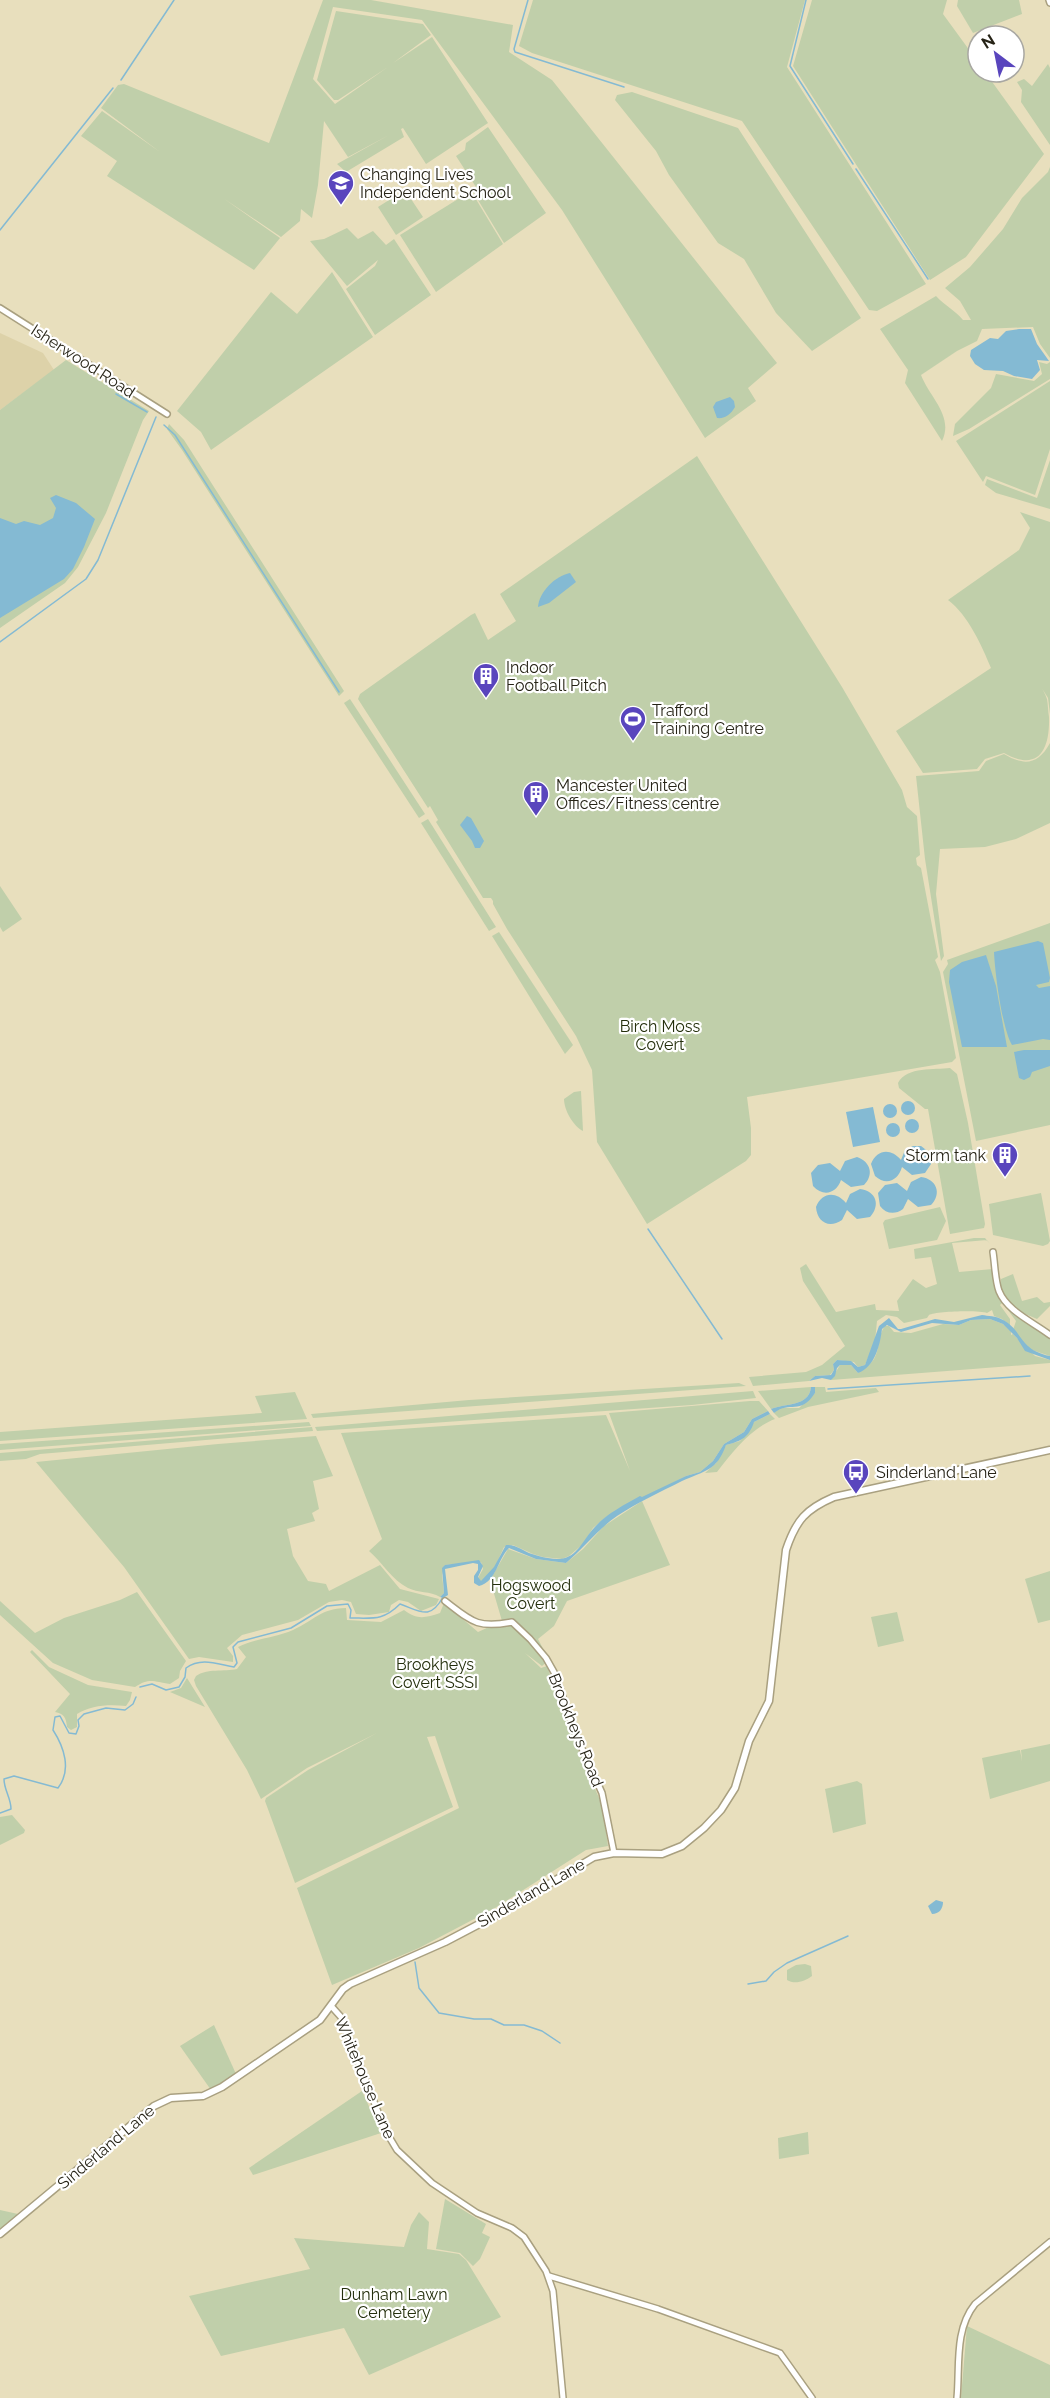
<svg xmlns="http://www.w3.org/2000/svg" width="1050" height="2398" font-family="Raleway,sans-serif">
<rect width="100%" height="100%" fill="#e8dfbd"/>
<polygon fill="#ddd2a9" points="0,333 43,353 54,370 0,410"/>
<g fill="#c0cfaa">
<polygon points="323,0 371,0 513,25 509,52 552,80 777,363 748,388 756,401 705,438 562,210 422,20 333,7 313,79 335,104 388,67 338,100 334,100 317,80 336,11 423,24 431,35 393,63 432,37 488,123 426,164 403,128 401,129 404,137 346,172 337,164 389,135 348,157 324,121 318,185 312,218 301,209 300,221 281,237 223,198 280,238 254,270 107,176 117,161 81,136 102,111 160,152 101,108 118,85 124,84 269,143"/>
<polygon points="533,0 805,0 787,67 926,284 877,311 869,310 742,121 532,53 519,46"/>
<polygon points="812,0 947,0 943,14 978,62 978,72 985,72 1044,154 966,257 930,280 793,66"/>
<polygon points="958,0 1019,0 1022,14 973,33 957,6"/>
<polygon points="1048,64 1050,68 1050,145 1021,102 1022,90 1017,82 1024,79 1032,86"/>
<polygon points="632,92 738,128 861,318 812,351 776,313 744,259 718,243 669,175 656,151 615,100 617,95"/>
<polygon points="488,127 546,213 504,243 472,190 476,187 456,156 465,150 466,143"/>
<path d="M 1050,167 L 1050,358 L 1040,344 L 1033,327 L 982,329 L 977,341 L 957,351 L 921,375 C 930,398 954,416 942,441 L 905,383 L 908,370 L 880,329 L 936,296 C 945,306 955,310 963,320 L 971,320 L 960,301 L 945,288 L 970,267 L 1003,229 L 1022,198 L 1048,172 Z"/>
<polygon points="405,190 423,217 396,235 378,207"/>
<polygon points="471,191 503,244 436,292 400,235"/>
<polygon points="347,228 358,239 373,231 386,245 394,239 431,295 375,335 346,289 375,266 378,260 347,286 310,241 324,239"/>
<polygon points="332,272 373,337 211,450 201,432 177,411 271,292 297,314"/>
<polygon points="66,360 149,411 143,420 106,513 78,567 65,583 0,628 0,410"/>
<polygon points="1039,362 1047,364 1050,362 1050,379 969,429 953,436 955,424 991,388 996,374 1034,381 1042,374"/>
<polygon points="1050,381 1050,449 1035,495 986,476 983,482 956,441"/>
<polygon points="169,424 184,440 344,691 339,696 182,450 167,429"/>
<polygon points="697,456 842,687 902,790 907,807 917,816 920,855 916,858 917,865 921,868 938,957 935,960 940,972 956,1058 952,1062 747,1097 751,1128 751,1155 746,1161 647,1224 597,1142 592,1070 576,1036 507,929 493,904 493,901 491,898 483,898 436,822 438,820 430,806 428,808 358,699 360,694 471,615 475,613 488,640 516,621 500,594"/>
<polygon points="1050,460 1050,509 996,493 985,485 987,479 1037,498"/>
<path d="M 1020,512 L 1050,522 L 1050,714 L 1048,698 L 1028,666 C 1034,676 1043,688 1047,699 C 1048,704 1048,712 1049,717 C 1050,751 1038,772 1004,753 L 985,759 L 977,769 L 923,773 L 896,731 L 991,668 C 982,646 968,615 948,600 L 1019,550 L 1030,528 Z"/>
<polygon points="350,699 425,814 419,818 344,703"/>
<path d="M 1050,743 L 1050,823 L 1016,839 L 985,847 L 940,849 L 936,894 L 944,956 L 941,961 L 925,859 L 916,776 L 979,771 L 986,761 L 1004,754 C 1024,766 1038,765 1050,743 Z"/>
<polygon points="428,819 496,927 489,931 421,823"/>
<polygon points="0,886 22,919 3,932 0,927"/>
<polygon points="1050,923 1050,1125 976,1141 943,972 948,964 947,960"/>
<polygon points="499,932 573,1045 565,1054 492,936"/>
<path d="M 950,1068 L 957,1074 L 968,1123 L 985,1224 L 984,1228 L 950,1234 L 928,1109 L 925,1109 L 899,1088 L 898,1083 C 907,1066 935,1070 950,1068 Z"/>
<path d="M 581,1091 L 583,1131 C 573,1126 564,1110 564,1099 L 574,1092 Z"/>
<polygon points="1041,1193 1050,1241 1048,1244 1043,1246 993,1235 989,1204"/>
<polygon points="940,1207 946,1221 937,1240 889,1249 883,1223 885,1220"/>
<path d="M 974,1238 L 985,1238 L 990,1244 L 987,1240 L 952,1243 L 959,1272 L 993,1269 L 1004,1301 L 1000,1305 L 1010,1319 L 1010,1326 L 1002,1319 L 994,1316 L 992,1310 L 987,1313 C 980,1310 936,1311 929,1315 L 927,1318 L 904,1323 L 897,1317 L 886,1315 L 877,1321 L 875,1341 L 865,1365 L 858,1367 L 854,1362 L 837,1360 L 833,1364 L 834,1370 L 830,1375 L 815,1376 L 809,1381 L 753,1386 L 749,1377 L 806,1372 L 822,1365 L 845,1346 L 803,1281 L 800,1268 L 806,1264 L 836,1312 L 875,1304 L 876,1310 L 899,1311 L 897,1301 L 913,1279 L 926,1288 L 937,1284 L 931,1257 L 915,1259 L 914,1249 Z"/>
<polygon points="1013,1274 1022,1301 1037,1297 1044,1303 1050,1302 1050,1306 1037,1319 1016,1310 1000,1288 1001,1279"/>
<polygon points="1006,1304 1050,1339 1050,1356 1029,1349 1013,1330 1016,1321 1005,1306"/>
<path d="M 990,1319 L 1003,1324 L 1011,1331 L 1011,1335 L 1013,1334 L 1035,1356 L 1050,1360 L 1050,1363 L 831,1380 L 840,1365 L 851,1365 L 858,1373 C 863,1369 871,1364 874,1359 C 880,1349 878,1334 885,1326 L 889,1326 L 894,1332 L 911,1333 L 943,1324 L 959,1325 L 971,1320 Z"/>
<polygon points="739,1383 746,1386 313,1418 311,1414 469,1400"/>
<path d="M 811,1387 C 809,1407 785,1403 771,1409 L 758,1391 Z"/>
<polygon points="815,1387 825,1387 826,1392 876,1388 879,1392 808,1407 779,1418 774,1413 779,1408 799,1408 815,1393"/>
<polygon points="753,1391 756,1398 692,1405 317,1431 315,1427"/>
<polygon points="295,1392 307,1419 0,1441 0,1432 262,1413 255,1396"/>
<path d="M 750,1401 L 759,1401 L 768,1411 L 752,1419 L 744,1432 L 724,1444 L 713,1461 L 700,1472 L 686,1476 L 606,1517 L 593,1528 L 583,1544 L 569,1556 L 562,1559 L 543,1557 L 533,1554 L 513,1545 L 504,1547 L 495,1567 L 481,1582 L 478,1578 L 483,1569 L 481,1562 L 445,1565 L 442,1575 L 444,1593 L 440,1597 C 430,1591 418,1593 408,1588 C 392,1580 382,1562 369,1551 L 382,1539 L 341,1433 L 606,1415 L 630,1471 L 609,1413 Z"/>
<path d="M 770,1414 L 775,1419 C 751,1428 732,1453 717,1472 L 705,1473 L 716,1463 L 726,1445 L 740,1441 L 754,1422 Z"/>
<polygon points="309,1422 311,1426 0,1450 0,1444"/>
<polygon points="312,1427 313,1431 40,1454 26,1459 0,1461 0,1453"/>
<polygon points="316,1436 333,1476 313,1481 319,1509 312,1513 315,1521 287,1529 293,1556 308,1581 326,1584 329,1591 380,1565 400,1589 439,1599 436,1605 421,1611 408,1602 399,1600 391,1605 389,1612 369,1615 356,1614 351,1602 342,1600 329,1602 298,1620 242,1635 227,1648 233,1656 233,1662 199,1657 189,1659 124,1567 36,1462 218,1444"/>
<path d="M 642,1501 L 670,1565 L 567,1601 L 554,1626 L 538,1639 L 549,1660 L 542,1666 L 525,1653 L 541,1668 L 547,1666 L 569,1728 L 602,1805 L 608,1846 L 586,1850 L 495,1908 L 419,1948 L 332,1985 L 297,1888 L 459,1808 L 435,1736 L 427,1737 L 453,1807 L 295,1883 L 265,1801 L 266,1798 L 308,1770 L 377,1733 L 307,1768 L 261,1799 L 247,1770 L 196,1686 L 194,1680 L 196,1676 C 207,1668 224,1672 237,1669 L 246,1657 L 238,1647 C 256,1638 275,1638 293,1630 C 315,1620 319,1609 346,1608 L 347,1620 L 381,1622 L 404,1610 C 417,1620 425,1618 440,1613 L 444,1603 L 478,1632 L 502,1621 L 490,1580 L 508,1549 L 536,1559 L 566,1563 L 583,1549 L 604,1526 Z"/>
<polygon points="1050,1571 1050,1620 1038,1623 1025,1579"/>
<path d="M 137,1592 L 186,1661 L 180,1671 L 179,1678 L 170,1684 C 154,1682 150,1677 135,1687 L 92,1680 L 53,1663 L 0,1615 L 0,1601 L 35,1633 L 64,1618 L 120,1600 Z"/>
<polygon points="897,1612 904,1641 878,1647 871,1617"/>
<path d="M 32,1650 L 49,1667 L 88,1685 L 132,1692 L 130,1700 L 126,1706 C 109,1704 91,1705 77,1714 L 77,1727 L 71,1730 L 67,1727 C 66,1717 64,1714 55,1712 L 70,1694 L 30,1652 Z"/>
<polygon points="187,1678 205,1707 170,1692 181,1688"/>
<polygon points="1050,1744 1050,1781 990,1799 982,1758 1020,1750 1022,1761 1021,1750"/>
<polygon points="857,1781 862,1784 866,1824 833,1833 825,1789"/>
<polygon points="12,1815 25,1830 24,1833 0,1845 0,1817"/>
<path d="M 805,1964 L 811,1966 L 812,1976 C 805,1981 795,1985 787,1980 L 787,1970 L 796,1965 Z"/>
<polygon points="214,2025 236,2074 211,2090 180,2046"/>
<polygon points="362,2091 381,2133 253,2175 249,2168"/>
<polygon points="808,2132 809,2154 779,2159 778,2138"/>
<polygon points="445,2199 486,2224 482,2233 490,2237 480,2259 473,2266 460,2253 436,2249"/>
<polygon points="0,2210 18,2214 0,2229"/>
<polygon points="419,2212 429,2222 427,2249 459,2254 466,2260 501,2317 369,2375 344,2328 221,2356 189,2296 310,2269 294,2238 404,2247 411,2225"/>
<polygon points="967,2326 1050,2365 1050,2398 961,2398"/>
</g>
<g fill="#84bad3">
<polygon points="1019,329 1031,329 1037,344 1049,361 1037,360 1040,370 1032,379 1014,376 1003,371 984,370 975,364 970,356 971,350 990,338 998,339 1006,331"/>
<path d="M 730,397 L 734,401 L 735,407 C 731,414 725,419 717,418 L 713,407 L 716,402 Z"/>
<polygon points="56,495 76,503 95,519 84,547 73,569 64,579 0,618 0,518 16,524 24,521 40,525 53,518 56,508 50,498"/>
<path d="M 570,573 L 576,582 L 549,603 L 538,607 C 539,592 555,576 570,573 Z"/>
<polygon points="467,816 471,818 484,841 480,848 475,848 472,841 460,825"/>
<path d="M 1038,941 L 1043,943 L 1050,978 L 1049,982 L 1036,985 L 1039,988 L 1050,986 L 1050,1040 L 1043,1039 L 1012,1045 C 1002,1028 995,973 994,952 Z"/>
<polygon points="986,955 996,986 1007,1047 962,1047 949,982 950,970 962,962"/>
<polygon points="1024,1050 1050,1050 1050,1066 1032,1072 1030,1077 1024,1080 1019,1078 1014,1052"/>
<circle cx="908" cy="1108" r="7"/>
<circle cx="890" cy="1111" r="7"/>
<polygon points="873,1107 880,1142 853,1147 846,1112"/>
<circle cx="912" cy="1126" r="7"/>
<circle cx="893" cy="1130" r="7"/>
<path d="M 913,1146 L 921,1146 L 930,1153 L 931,1164 L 925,1173 L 912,1175 L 902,1167 C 898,1181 886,1186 875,1176 L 871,1164 C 877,1149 891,1148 901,1160 L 905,1150 Z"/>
<path d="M 857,1157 C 871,1162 874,1175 864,1185 L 851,1187 L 841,1180 C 836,1194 823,1197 813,1186 L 811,1173 L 818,1165 L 830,1163 L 840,1171 L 845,1161 Z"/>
<path d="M 921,1177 C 937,1179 942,1194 931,1205 L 918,1207 L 908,1199 L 903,1209 C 895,1215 886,1214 880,1206 L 878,1193 L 885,1185 L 897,1183 L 907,1191 L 911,1182 Z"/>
<path d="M 860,1189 C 876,1191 881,1205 870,1217 L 857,1219 L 847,1210 L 842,1220 C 829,1229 817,1222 816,1207 C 822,1192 836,1191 846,1203 L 850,1194 Z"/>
<path d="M 982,1315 C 988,1316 996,1316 1001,1319 C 1024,1330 1017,1349 1050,1356 L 1050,1360 L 1025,1351 L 1017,1338 L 1003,1324 L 990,1319 L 971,1320 L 959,1325 L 932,1323 L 901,1332 L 887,1325 L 882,1329 C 880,1345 875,1367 858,1373 L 851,1365 L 840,1365 L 837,1368 L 835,1376 L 831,1380 L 822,1378 L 809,1381 L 815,1376 L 831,1375 L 834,1370 L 833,1364 L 837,1360 L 851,1361 L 858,1367 L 865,1365 L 879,1326 L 889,1318 L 898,1329 L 901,1329 L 935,1319 L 954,1322 Z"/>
<path d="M 811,1387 L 815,1387 L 815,1393 C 800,1416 790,1400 774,1413 L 771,1409 C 785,1403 809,1407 811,1387 Z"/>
<path d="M 768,1411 L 770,1414 L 754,1422 C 749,1437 742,1441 726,1445 C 717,1471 704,1471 682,1481 C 660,1492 637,1503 617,1516 C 598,1529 584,1548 566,1563 L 536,1559 L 509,1548 C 497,1560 497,1581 479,1586 L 474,1583 L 474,1576 L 478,1570 L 478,1564 L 473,1563 L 445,1569 L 448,1595 L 443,1598 L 440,1597 L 444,1593 L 442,1568 L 445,1565 L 479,1560 L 483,1566 L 478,1577 L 481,1581 L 494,1567 L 506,1545 C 516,1544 523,1551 532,1554 C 540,1557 552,1559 560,1559 C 577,1558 584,1538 594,1528 C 606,1514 624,1505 640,1496 L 642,1497 L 686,1476 L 700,1472 L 713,1461 L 724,1444 L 744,1432 L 752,1419 Z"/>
<path d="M 936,1900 L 943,1902 C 943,1909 939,1914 932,1914 L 928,1906 Z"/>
</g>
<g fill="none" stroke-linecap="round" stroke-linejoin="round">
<g stroke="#84bad3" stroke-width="1.5">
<polyline points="528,0 514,49 515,52 624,87"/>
<polyline points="806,0 790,66 853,164"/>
<polyline points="121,80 174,0"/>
<polyline points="856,169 928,279"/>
<polyline points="0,230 113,88"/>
<polyline points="116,394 147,412"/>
<polyline points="164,425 175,435 339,692"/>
<polyline points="0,642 86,579 98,560 156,417"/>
<polyline points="648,1229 722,1339"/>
<polyline points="828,1389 1030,1376"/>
<path d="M 140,1687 L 152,1684 L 166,1690 L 179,1687 L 185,1677 L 186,1668 C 201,1657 217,1664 234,1667 L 237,1663 L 233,1647 L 238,1642 L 291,1628 L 327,1606 L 348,1604 L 351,1610 L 350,1618 C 373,1618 383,1621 400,1604 C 420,1611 430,1621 443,1597"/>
<path d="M 0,1813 L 11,1809 C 11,1798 4,1790 4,1779 L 14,1776 L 58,1788 C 72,1770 64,1747 53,1730 L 55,1717 L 60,1716 L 69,1733 L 76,1734 L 79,1726 L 78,1720 L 84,1714 L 106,1708 L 125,1710 L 133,1704 L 136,1697"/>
<polyline points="415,1962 419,1988 439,2013 474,2019 491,2019 504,2025 524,2025 542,2031 560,2043"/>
<polyline points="748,1984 766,1981 774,1972 787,1963 848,1936"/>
</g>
<g stroke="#a9a080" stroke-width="8">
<g id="minor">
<polyline points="1049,0 1050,3"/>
<polyline points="0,308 167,414"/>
<path d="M 993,1252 C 995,1265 995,1280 999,1291 C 1007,1311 1033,1322 1050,1335"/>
<path d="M 445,1601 C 471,1621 477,1629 512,1622 L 530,1639 L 546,1658 L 555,1674 L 576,1735 L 602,1793 L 614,1853"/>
<polyline points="332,2007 341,2017 385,2130 397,2150 432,2183 477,2213 512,2228 524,2237 546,2271 553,2291 563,2398"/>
<polyline points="549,2276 658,2309 780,2353 812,2398"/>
<path d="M 957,2398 C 960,2367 954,2330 975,2304 L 1050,2242"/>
</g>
</g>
<g stroke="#a9a080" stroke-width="9">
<path id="tertiary" d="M 0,2234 L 154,2106 L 171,2098 L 203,2096 L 222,2087 L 320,2020 L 343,1989 L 350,1984 L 445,1942 L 504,1911 L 594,1857 L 614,1853 L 662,1854 L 682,1846 L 704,1828 L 721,1810 L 735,1788 L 749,1741 L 769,1701 L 786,1550 C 796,1520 806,1509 834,1497 L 1050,1450"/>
</g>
<use href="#minor" stroke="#fff" stroke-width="5"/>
<use href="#tertiary" stroke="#fff" stroke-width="6"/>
</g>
<defs>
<g id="school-pin" transform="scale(1.35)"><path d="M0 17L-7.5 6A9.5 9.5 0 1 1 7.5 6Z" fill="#5945bd" stroke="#fff"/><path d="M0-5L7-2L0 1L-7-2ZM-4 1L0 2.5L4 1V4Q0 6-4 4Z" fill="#fff"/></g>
<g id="building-pin" transform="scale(1.35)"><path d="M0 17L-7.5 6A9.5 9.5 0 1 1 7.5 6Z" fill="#5945bd" stroke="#fff"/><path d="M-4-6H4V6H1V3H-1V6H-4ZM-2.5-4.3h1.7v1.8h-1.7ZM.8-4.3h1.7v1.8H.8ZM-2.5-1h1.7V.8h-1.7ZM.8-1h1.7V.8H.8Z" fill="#fff"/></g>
<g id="stadium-pin" transform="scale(1.35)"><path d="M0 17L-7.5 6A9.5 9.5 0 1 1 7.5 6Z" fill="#5945bd" stroke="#fff"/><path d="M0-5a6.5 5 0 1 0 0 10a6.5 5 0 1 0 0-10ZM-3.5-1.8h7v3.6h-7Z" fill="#fff"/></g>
<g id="bus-pin" transform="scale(1.35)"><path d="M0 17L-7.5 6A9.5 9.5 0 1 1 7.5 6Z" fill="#5945bd" stroke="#fff"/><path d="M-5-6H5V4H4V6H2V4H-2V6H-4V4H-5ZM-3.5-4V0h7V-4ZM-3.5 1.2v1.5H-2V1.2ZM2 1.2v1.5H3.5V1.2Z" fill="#fff"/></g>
</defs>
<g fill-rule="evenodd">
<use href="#school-pin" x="341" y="183"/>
<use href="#building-pin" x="486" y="676"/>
<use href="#stadium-pin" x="633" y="719"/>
<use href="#building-pin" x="536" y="794"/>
<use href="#building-pin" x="1005" y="1155"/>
<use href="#bus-pin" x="856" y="1472"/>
</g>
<g text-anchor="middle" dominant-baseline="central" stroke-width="4.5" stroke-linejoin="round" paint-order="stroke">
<g font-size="16" fill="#262316" stroke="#fff" text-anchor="start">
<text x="360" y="174">Changing Lives<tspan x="360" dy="18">Independent School</tspan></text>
<text x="506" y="667">Indoor<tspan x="506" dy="18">Football Pitch</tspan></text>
<text x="652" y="710">Trafford<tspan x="652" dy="18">Training Centre</tspan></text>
<text x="556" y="785">Mancester United<tspan x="556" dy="18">Offices/Fitness centre</tspan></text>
<text x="986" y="1155" text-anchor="end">Storm tank</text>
<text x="876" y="1472">Sinderland Lane</text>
</g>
<g font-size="16" fill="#262316" stroke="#fff">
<text transform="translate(83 361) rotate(33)">Isherwood Road</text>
<text transform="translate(576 1730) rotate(68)">Brookheys Road</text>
<text transform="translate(531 1893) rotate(-30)">Sinderland Lane</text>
<text transform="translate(365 2078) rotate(67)">Whitehouse Lane</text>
<text transform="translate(106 2147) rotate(-40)">Sinderland Lane</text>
</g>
<g font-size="16" fill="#242f0c" stroke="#fff">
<text x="660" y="1026">Birch Moss<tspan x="660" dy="18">Covert</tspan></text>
<text x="531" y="1585">Hogswood<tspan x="531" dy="18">Covert</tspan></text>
<text x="435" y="1664">Brookheys<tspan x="435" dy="18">Covert SSSI</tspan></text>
<text x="394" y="2294">Dunham Lawn<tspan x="394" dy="18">Cemetery</tspan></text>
</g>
</g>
<g transform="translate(996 54) rotate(328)"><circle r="28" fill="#ffffff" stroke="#a8a7a2" stroke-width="1.5"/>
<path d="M0-4.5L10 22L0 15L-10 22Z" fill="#5945bd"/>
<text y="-9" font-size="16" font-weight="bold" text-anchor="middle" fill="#262316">N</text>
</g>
</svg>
